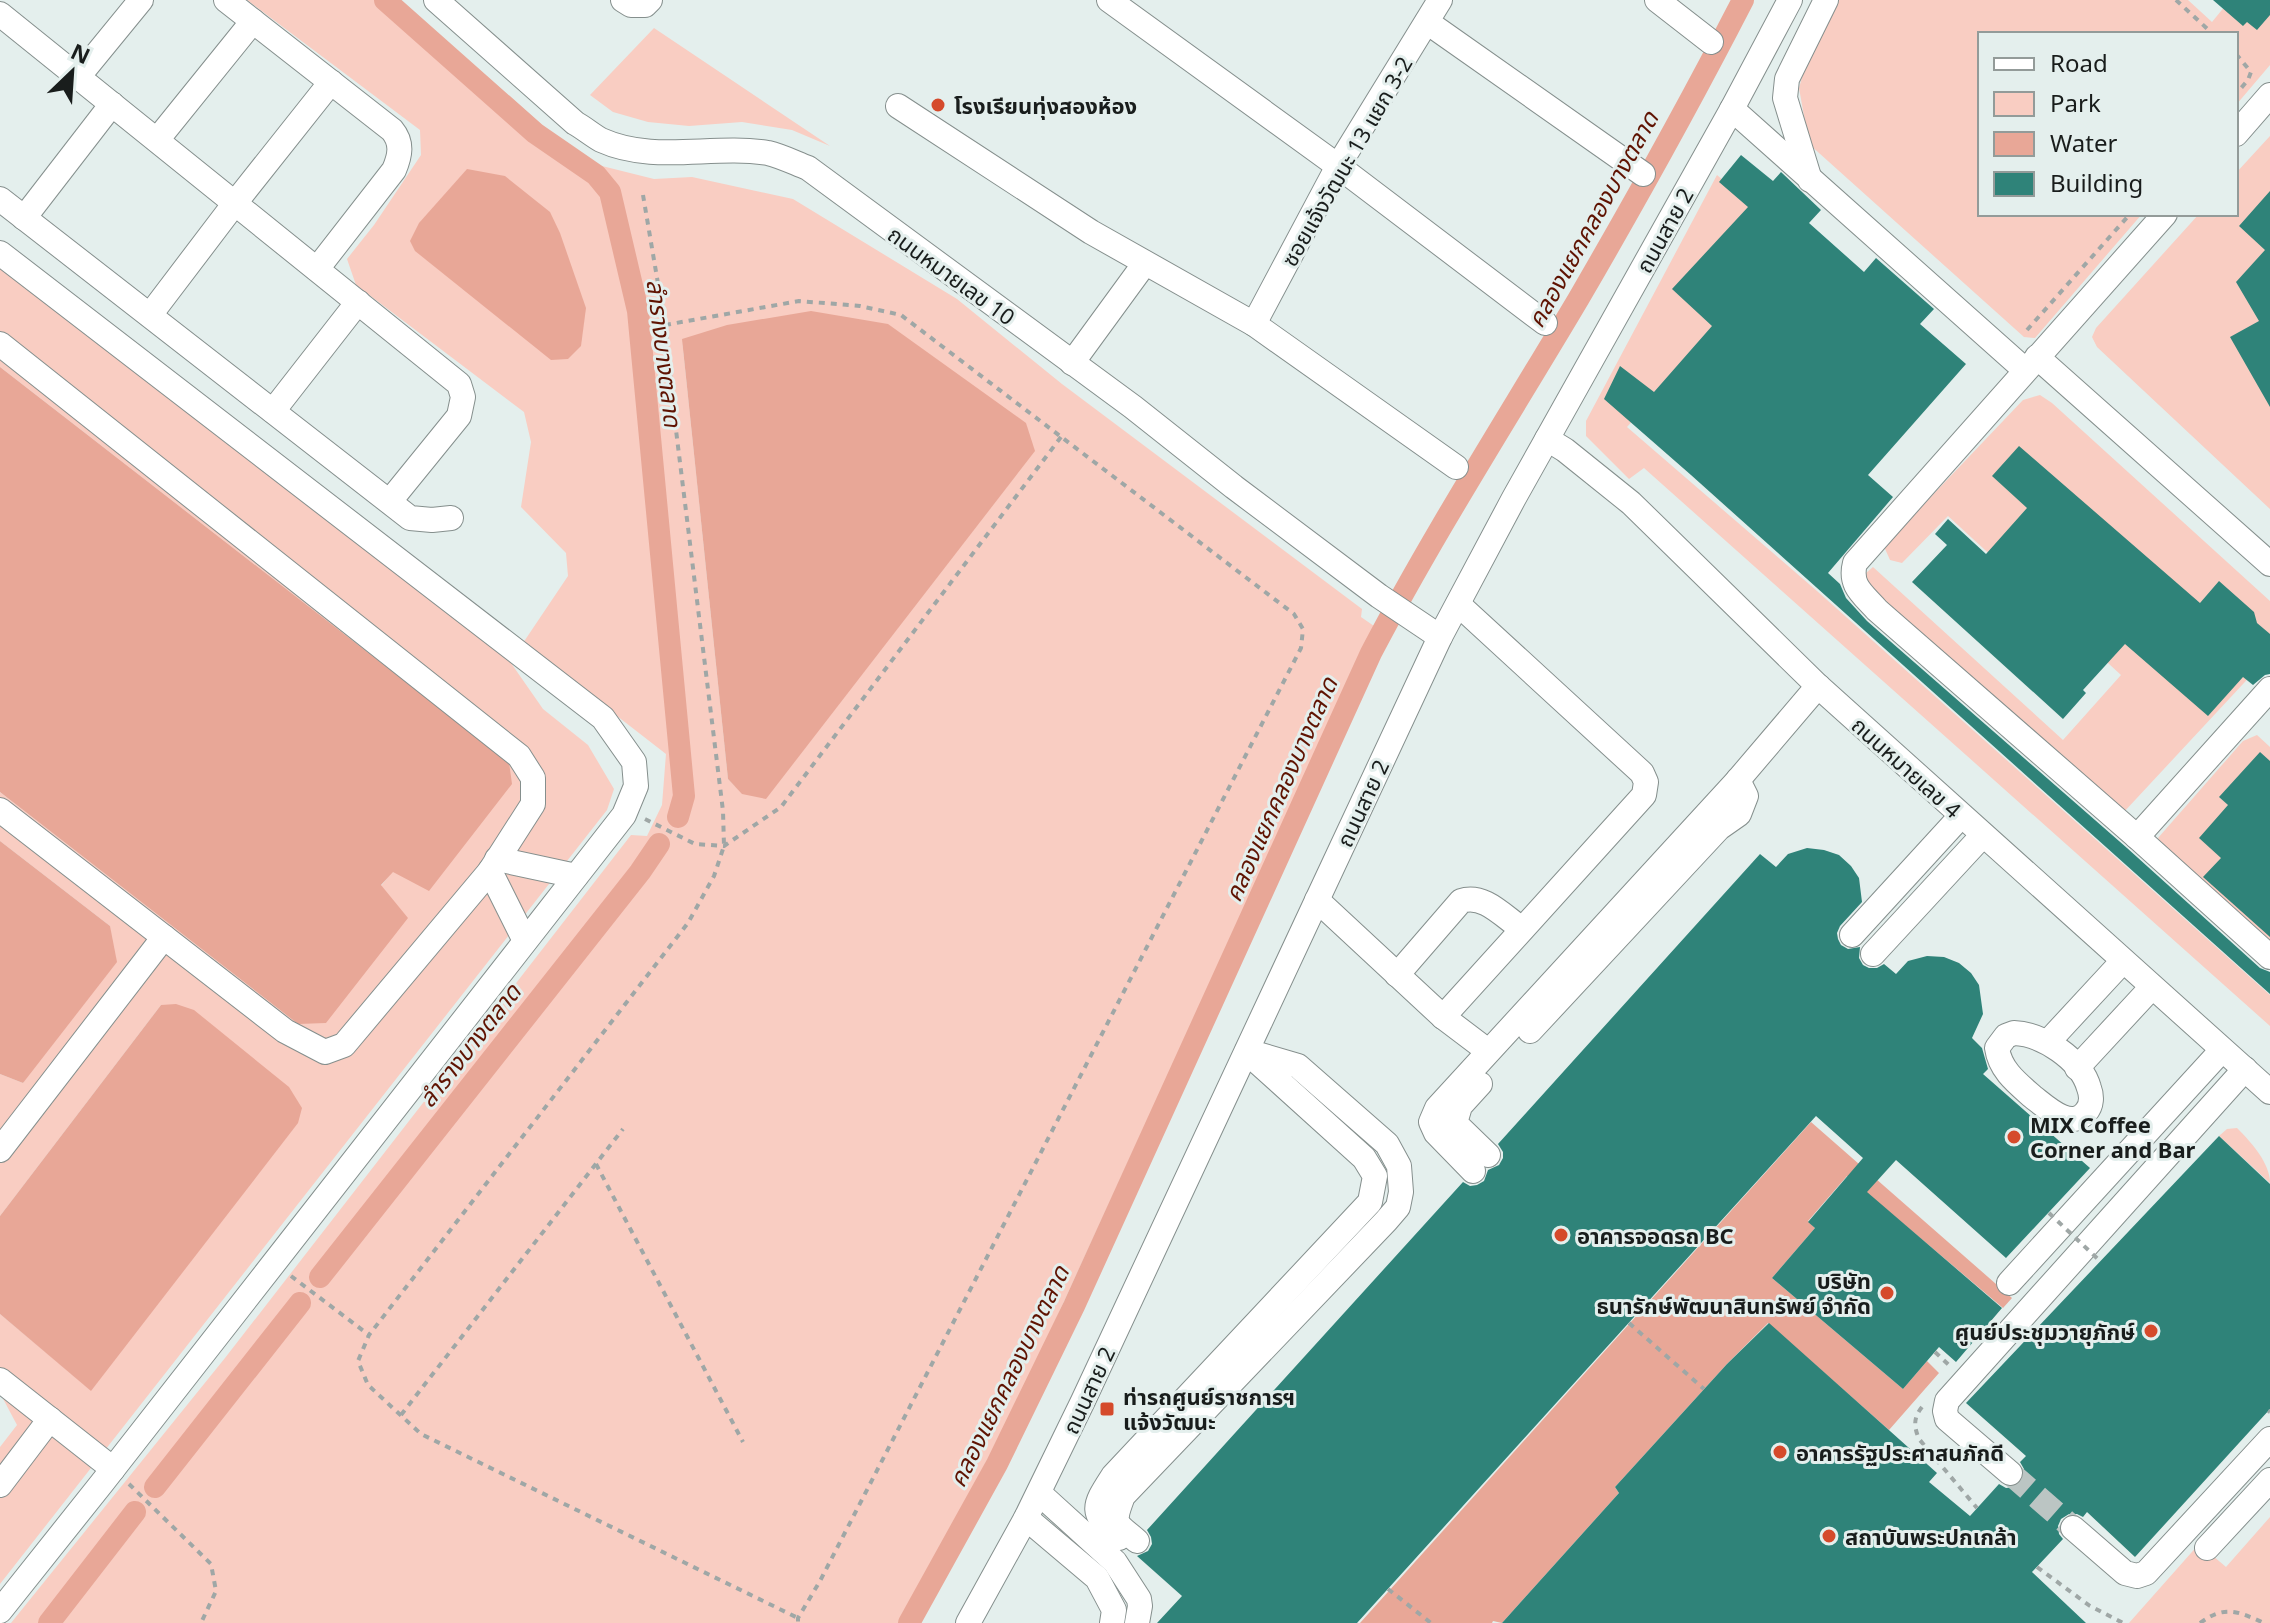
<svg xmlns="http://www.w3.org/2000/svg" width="2270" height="1623" font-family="'Noto Sans','Noto Sans Thai',sans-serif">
<rect width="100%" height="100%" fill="#e4efed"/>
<g fill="#f9cdc2" fill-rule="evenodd">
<path d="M 247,0 L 399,0 L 571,150 L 598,165 L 654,179 L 692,177 L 793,199 L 957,299 L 1062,384 L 1362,609 L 1361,617 L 1374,626 L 1016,1406 L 900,1623 L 11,1623 L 225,1358 L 631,835 L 647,836 L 662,805 L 666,754 L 523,643 L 568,576 L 566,553 L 521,507 L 531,442 L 524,412 L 356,285 L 347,259 L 374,225 L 421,155 L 420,130 ZM 682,339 L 743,794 L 728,779 Z"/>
<polygon points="1838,0 2188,0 2212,22 2230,0 2270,0 2270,65 2236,105 2236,34 1980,34 1980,214 2142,214 2035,338 2024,337 1809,144 1799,88 1805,67"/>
<polygon points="654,28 830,146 792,130 742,122 689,126 648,122 613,112 590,95"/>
<polygon points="2270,136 2270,509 2097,347 2092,337 2096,328 2199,214 2236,214 2236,173"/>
<polygon points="1717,175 1757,209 1718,327 1627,427 1817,591 2270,995 2270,1026 1644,468 1629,479 1586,436 1586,421"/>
<polygon points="0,267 506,656 543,709 588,745 614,789 607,810 0,1584 0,1447 17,1425 0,1393 0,1314 91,1390 161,1005 0,1216 0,1074 23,1083 110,926 0,841 0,792 298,1024 407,918 381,886 392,872 509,762 0,367"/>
<polygon points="2040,395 2052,403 2270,601 2270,655 2123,813 1862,582 1866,573 1873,567 2063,740 2121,675 1948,516 1902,563 1890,560 1882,542 1925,503 2023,400"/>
<polygon points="2257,735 2270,747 2270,945 2164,848 2158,838 2243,741"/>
<path d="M 2237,1128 C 2251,1142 2270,1163 2270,1183 L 2219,1136 L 2227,1129 Z"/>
<polygon points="2270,1517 2270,1623 2129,1623 2199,1544 2226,1567"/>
</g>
<g fill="#e8a797">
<polygon points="467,169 505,176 550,212 560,233 586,308 581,346 568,359 551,360 415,251 410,241 419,223"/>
<polygon points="811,311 888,324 1026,423 1035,451 766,799 742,794 728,779 682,339 727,325"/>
<polygon points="0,367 509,762 512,784 429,891 393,872 381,885 408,918 326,1023 298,1024 0,792"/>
<polygon points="0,841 110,926 117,962 23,1083 0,1074"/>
<polygon points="176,1004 194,1010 289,1087 302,1108 298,1123 91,1391 0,1314 0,1216 161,1005"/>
<polygon points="1811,1122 2012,1298 2003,1308 1847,1176 1808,1221 1815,1228 1772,1278 1903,1389 1927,1361 1939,1373 1889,1430 1768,1323 1727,1364 1615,1487 1619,1493 1502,1623 1493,1621 1492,1623 1360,1623"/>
</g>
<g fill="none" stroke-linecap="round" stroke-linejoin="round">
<g stroke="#e8a797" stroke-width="22">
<polyline points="385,0 535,133 596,175 610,192 638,311 684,796 678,817"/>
<polyline points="320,1277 640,872 659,844"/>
<polyline points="155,1487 300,1303"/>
<polyline points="49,1623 135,1512"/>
<path d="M 909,1623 L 997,1464 L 1074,1306 L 1371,653 C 1435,531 1509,416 1579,298 C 1636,200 1691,101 1743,0"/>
</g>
</g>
<g fill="#2f8379">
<polygon points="2213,0 2270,0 2270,15 2257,30 2247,22 2243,26"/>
<polygon points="1741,155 1773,181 1781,172 1821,210 1809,223 1864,272 1876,258 1934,309 1920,324 1966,364 1868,475 1893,497 1828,573 1840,584 1846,598 1867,621 2127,848 2260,968 2270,972 2270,994 1691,475 1604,399 1620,366 1654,392 1712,326 1672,289 1748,207 1719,182"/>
<polygon points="2270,191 2270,407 2230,337 2259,321 2236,282 2265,250 2239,226"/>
<polygon points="2019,446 2200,603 2219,581 2254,612 2257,623 2270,634 2270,674 2265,675 2253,685 2243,677 2208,716 2125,644 2083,690 2086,693 2063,719 1912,582 1947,545 1935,534 1948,519 1986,554 2027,508 1992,476"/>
<polygon points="2260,752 2270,761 2270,937 2203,877 2221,858 2199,838 2228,805 2219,797"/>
<polygon points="1807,848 1824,850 1839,855 1851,866 1859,878 1862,902 1840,926 1837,933 1838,939 1841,945 1848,949 1860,947 1859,958 1863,965 1869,968 1877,968 1884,964 1896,974 1908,961 1927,956 1944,957 1959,963 1971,973 1979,985 1983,1014 1972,1038 1982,1048 1988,1069 1983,1074 2090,1168 2006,1258 1896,1160 1867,1192 2002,1308 1956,1362 1939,1347 1903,1389 1772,1278 1815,1228 1808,1222 1863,1158 1816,1116 1357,1623 1157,1623 1182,1596 1137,1556 1148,1551 1152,1544 1151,1537 1147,1530 1463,1182 1470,1186 1477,1185 1484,1181 1488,1170 1499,1165 1503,1158 1503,1152 1498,1144 1760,854 1776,867 1788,854"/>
<polygon points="2219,1136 2270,1184 2270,1409 2135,1557 2087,1512 2083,1517 2077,1514 2069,1514 2061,1519 2058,1526 2059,1534 2063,1539 2032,1572 2086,1623 1502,1623 1619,1493 1615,1487 1727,1364 1769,1323 1937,1473 1929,1482 1970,1516 1999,1484 2006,1488 2016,1487 2022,1482 2024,1476 2024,1469 2020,1462 2026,1456 1966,1403"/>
</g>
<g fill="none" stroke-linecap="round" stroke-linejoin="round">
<polyline stroke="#bbc5c3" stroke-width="24" stroke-dasharray="24 12" stroke-linecap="butt" points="2010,1473 2073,1528"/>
<g stroke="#858f8d" stroke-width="26">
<g id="minor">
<path d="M 226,0 L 392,130 C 403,143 400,156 394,170 L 317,269"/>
<path d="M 436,0 L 575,123 C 584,128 592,135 601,140 C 654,164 712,144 768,153 C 781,156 795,163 808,168 L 1133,407 L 1234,487 L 1379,596 L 1440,637"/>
<polyline points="623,0 631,5 645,5 650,0"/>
<polyline points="1109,0 1338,166 1545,323"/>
<polyline points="1657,0 1711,42"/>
<polyline points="0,14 459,384 463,397 459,416 390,501"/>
<polyline points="1427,22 1643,174"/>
<polyline points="78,77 141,0"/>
<polyline points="898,106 1091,232 1254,324 1456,467"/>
<polyline points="1732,109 2025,370"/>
<polyline points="2236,134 2270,95"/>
<polyline points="157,140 253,21"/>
<polyline points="1810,180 1785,98 1787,79 1826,0"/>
<polyline points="0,199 410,518 432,520 451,518"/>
<path d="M 2165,214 L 1855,563 C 1849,586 1863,594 1877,610 L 2137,837 L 2270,957"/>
<polyline points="24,218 112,104"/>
<polyline points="0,253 603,718 634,762 636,786 624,815 102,1483 0,1611"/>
<polyline points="150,315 235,203 331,82"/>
<polyline points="1254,324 1338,166 1440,0"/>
<polyline points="0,344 519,756 533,778 533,804 490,871 344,1045 325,1052 285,1031 0,810"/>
<polyline points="2037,357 2270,564"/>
<polyline points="1072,363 1145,263"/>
<polyline points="273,411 358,302"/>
<polyline points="1547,439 1565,450 1631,503 1818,686 2270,1092"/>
<polyline points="2137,837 2270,689"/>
<polyline points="497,859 576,876"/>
<polyline points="490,871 525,941"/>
<polyline points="1317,900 1443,1017 1488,1051"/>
<polyline points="1852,935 1961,816"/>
<polyline points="1873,954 1983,835"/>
<path d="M 1397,975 L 1461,901 C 1484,893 1504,917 1522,929"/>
<polyline points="1443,1017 1644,795 1646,782 1642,773 1458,604"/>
<polyline points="1530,1031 1719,828 1739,814 1746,796 1738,780"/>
<path d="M 2014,1033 C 2042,1034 2081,1059 2089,1088 C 2092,1096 2092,1105 2086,1112 C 2071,1131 2046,1107 2033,1097 C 2017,1083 2000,1070 1997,1048 L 2006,1036 Z"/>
<polyline points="2048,1042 2123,961"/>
<polyline points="2077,1068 2152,987"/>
<polyline points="1480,1084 1460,1106 1455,1123 1488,1155"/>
<polyline points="0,1150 164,937"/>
<polyline points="1473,1171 1436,1133 1431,1122 1437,1108 1738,780 1818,686"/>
<polyline points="2009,1283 2222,1050"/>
<polyline points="0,1380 113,1469"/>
<polyline points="2010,1473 1947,1419 1945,1411 1947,1401 2245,1069"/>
<polyline points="0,1485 50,1419"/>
<polyline points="1039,1493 1115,1562 1139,1599 1140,1606 1137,1623"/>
<polyline points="1026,1518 1097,1578 1114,1610 1112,1623"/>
<polyline points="2073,1528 2125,1573 2137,1576 2146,1573 2270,1439"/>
<path d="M 1119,1538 C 1089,1512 1093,1507 1113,1476 L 1370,1202 L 1375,1176 L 1364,1158 L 1251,1056"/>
<path d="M 1137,1541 C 1115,1522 1112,1525 1123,1496 L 1386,1221 L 1398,1207 L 1401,1192 L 1399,1166 L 1387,1144 L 1298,1066 L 1247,1051"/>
<polyline points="2207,1548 2270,1480"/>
<polyline points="968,1623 1026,1518 1083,1401 1440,637 1514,498 1732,109 1790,0"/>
</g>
</g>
<g stroke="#9fa7a6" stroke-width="4" stroke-dasharray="6 6" stroke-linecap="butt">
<polyline points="2176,0 2213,34"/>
<polyline points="2236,54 2251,72 2248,80 2236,94"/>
<polyline points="643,195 665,325 675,422 723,811 724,846 714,876 688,923 369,1335 358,1361 368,1385 421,1434 798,1618"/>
<polyline points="665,325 799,301 860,306 901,315 1294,614 1303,629 1301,648 820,1581 798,1618 798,1623"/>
<polyline points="2027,330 2130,214"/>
<polyline points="645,819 695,844 724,846 781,807 1061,437"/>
<polyline points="596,1164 743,1442"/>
<polyline points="291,1276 369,1335"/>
<polyline points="1629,1323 1704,1389"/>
<polyline points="1935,1352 1951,1367"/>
<path d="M 1922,1407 C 1913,1418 1914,1427 1919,1439 L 1977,1508"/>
<polyline points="2268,1411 2270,1412"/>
<polyline points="401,1415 623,1129"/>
<polyline points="129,1484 211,1564 216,1591 201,1623"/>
<polyline points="2037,1567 2090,1606 2123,1623"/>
<polyline points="1388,1589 1431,1623"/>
<path d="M 2200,1623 C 2225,1605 2237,1611 2264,1623"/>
</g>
<use href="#minor" stroke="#fff" stroke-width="24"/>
<polyline stroke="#9fa7a6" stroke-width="4" stroke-dasharray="6 6" stroke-linecap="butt" points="2049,1213 2100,1261"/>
</g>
<g fill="#d54a2b" stroke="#e4efed" stroke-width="3">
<circle cx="938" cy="105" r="8"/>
<circle cx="2014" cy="1137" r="8"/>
<circle cx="1561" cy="1235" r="8"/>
<circle cx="1887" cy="1293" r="8"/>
<circle cx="2151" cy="1331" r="8"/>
<rect x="1099" y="1401" width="16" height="16" rx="4"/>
<circle cx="1780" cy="1452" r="8"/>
<circle cx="1829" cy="1536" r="8"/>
</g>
<g text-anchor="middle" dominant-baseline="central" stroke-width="6" stroke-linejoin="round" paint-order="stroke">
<g font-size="22" font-weight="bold" fill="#191d1c" stroke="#e4efed" text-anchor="start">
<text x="954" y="105">โรงเรียนทุ่งสองห้อง</text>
<text x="2030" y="1124">MIX Coffee<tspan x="2030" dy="25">Corner and Bar</tspan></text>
<text x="1577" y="1235">อาคารจอดรถ BC</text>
<text x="1871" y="1280" text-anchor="end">บริษัท<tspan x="1871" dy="25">ธนารักษ์พัฒนาสินทรัพย์ จำกัด</tspan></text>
<text x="2135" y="1331" text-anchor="end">ศูนย์ประชุมวายุภักษ์</text>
<text x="1123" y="1396">ท่ารถศูนย์ราชการฯ<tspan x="1123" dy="25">แจ้งวัฒนะ</tspan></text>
<text x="1796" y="1452">อาคารรัฐประศาสนภักดี</text>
<text x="1845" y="1536">สถาบันพระปกเกล้า</text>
</g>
<g font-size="22" fill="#191d1c" stroke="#e4efed">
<text transform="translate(1346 161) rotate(-60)">ซอยแจ้งวัฒนะ 13 แยก 3-2</text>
<text transform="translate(1664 230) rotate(-61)">ถนนสาย 2</text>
<text transform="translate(952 275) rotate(36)">ถนนหมายเลข 10</text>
<text transform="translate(1907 767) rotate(42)">ถนนหมายเลข 4</text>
<text transform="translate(1362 803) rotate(-65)">ถนนสาย 2</text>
<text transform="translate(1088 1390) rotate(-65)">ถนนสาย 2</text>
</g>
<g font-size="24" font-style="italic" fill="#5f1302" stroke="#e4efed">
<text transform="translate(1592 219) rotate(-61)">คลองแยกคลองบางตลาด</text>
<text transform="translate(665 353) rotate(83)">ลำรางบางตลาด</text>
<text transform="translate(1280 789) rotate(-66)">คลองแยกคลองบางตลาด</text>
<text transform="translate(469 1045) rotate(-52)">ลำรางบางตลาด</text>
<text transform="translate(1008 1376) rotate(-64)">คลองแยกคลองบางตลาด</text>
</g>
</g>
<rect x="1978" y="32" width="260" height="184" fill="#e4efed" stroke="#939b99" stroke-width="2"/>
<rect x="1994" y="58" width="40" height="12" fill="#ffffff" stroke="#939b99" stroke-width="2"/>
<text x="2050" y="72" font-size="24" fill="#191d1c">Road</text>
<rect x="1994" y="92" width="40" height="24" fill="#f9cdc2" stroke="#939b99" stroke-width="2"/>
<text x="2050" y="112" font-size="24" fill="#191d1c">Park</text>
<rect x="1994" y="132" width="40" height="24" fill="#e8a797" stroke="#939b99" stroke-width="2"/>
<text x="2050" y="152" font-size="24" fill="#191d1c">Water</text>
<rect x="1994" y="172" width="40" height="24" fill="#2f8379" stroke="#939b99" stroke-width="2"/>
<text x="2050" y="192" font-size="24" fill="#191d1c">Building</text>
<g transform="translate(72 72) rotate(25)" stroke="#e4efed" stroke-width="6" paint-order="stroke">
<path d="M0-6L14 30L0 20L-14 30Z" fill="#191d1c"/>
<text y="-12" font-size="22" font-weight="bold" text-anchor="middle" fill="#191d1c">N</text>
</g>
</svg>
